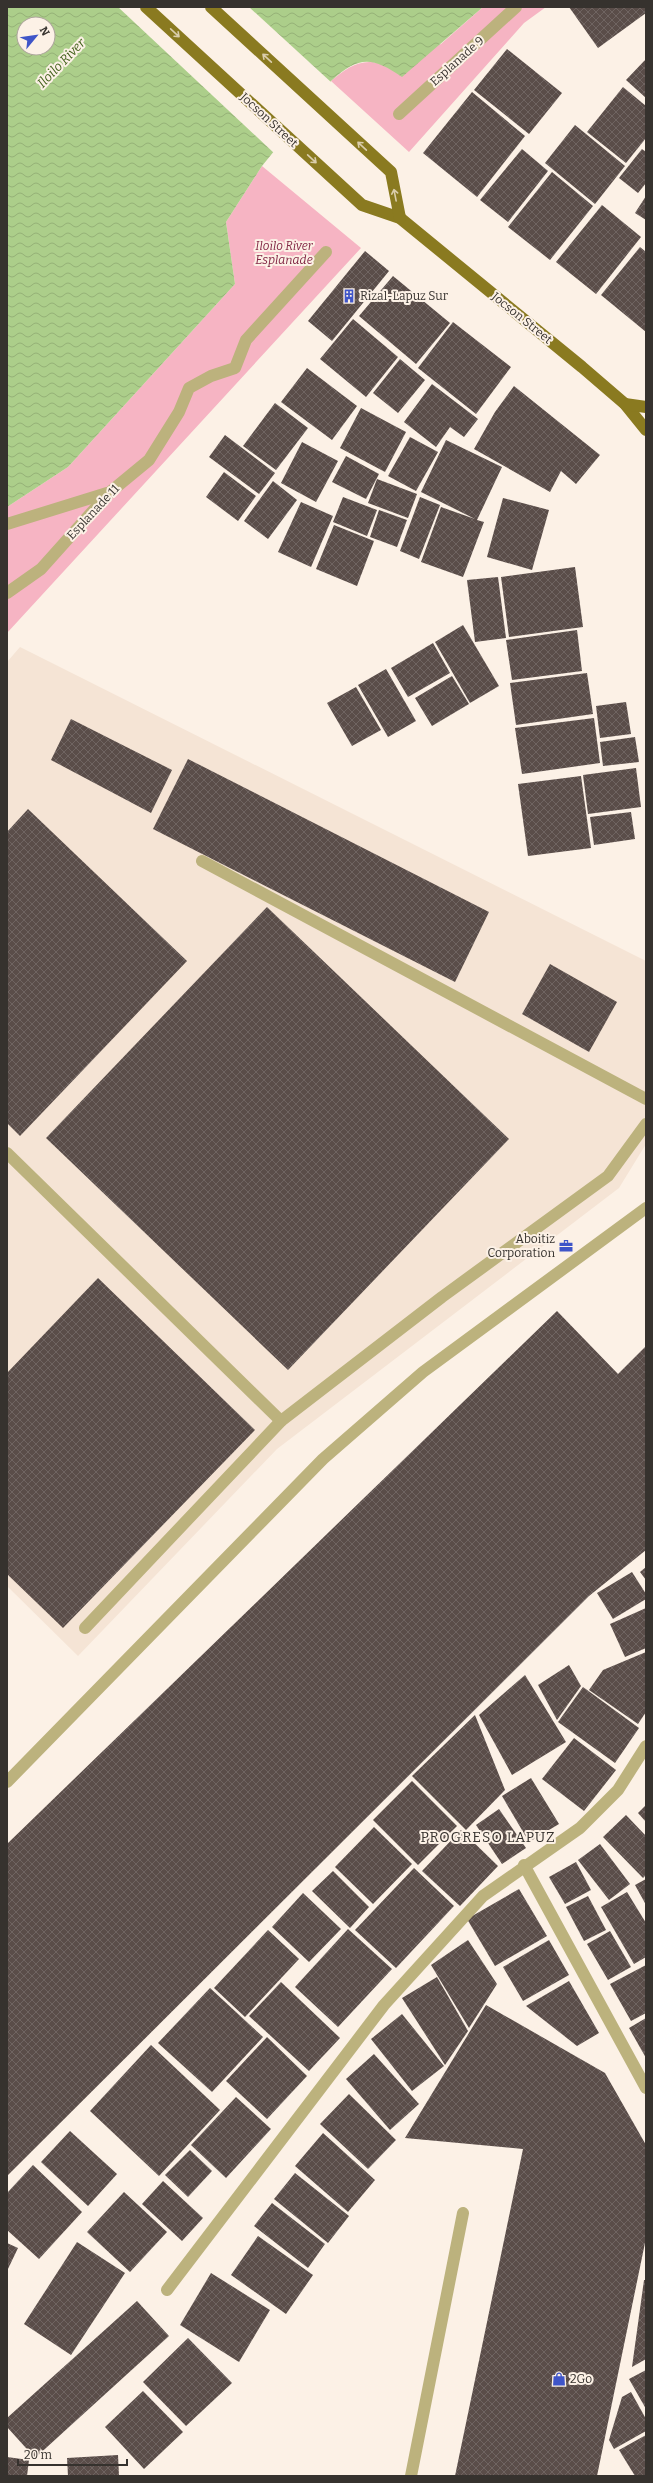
<svg xmlns="http://www.w3.org/2000/svg" width="653" height="2483" font-family="Bitter,serif">
<defs>
<pattern id="water-waves" width="16" height="10" patternUnits="userSpaceOnUse"><rect width="16" height="10" fill="#acce8a"/><path d="M0 5q4-4 8 0t8 0" fill="none" stroke="#95b177"/></pattern>
<pattern id="building-cross-hatch" width="8" height="8" patternUnits="userSpaceOnUse"><rect width="8" height="8" fill="#5a4d49"/><path d="M0 0l8 8M0 8l8-8" fill="none" stroke="#6f6461"/></pattern>
</defs>
<rect width="100%" height="100%" fill="#fcf1e6"/>
<polygon fill="#f5e4d5" points="20,647 646,961 646,1144 619,1188 277,1449 78,1656 7,1586 7,662"/>
<g fill="#f6b4c3">
<path d="M 483,7 L 546,7 L 524,23 L 409,152 L 331,81 C 348,66 366,55 388,67 L 441,44 Z"/>
<polygon points="262,166 361,248 7,633 7,507 68,467 235,284 226,222"/>
</g>
<path fill="url(#water-waves)" fill-rule="evenodd" d="M 7,7 L 483,7 L 402,77 C 372,56 358,56 331,81 L 262,166 L 226,222 L 235,284 L 68,467 L 7,507 ZM 24,24 L 48,24 L 48,48 L 24,48 Z"/>
<polygon fill="#fcf1e6" points="118,7 249,7 332,83 275,154"/>
<g fill="url(#building-cross-hatch)">
<polygon points="569,7 646,7 646,13 598,48"/>
<polygon points="507,49 562,93 529,134 474,90"/>
<polygon points="646,59 646,98 626,80"/>
<polygon points="623,87 646,106 646,138 626,163 587,132"/>
<polygon points="472,92 525,136 477,197 423,153"/>
<polygon points="575,125 625,166 595,204 545,163"/>
<polygon points="522,149 548,171 508,222 480,200"/>
<polygon points="642,149 646,152 646,183 638,193 619,178"/>
<polygon points="552,172 593,206 550,260 508,227"/>
<polygon points="646,196 646,220 635,213"/>
<polygon points="602,205 641,237 596,294 556,262"/>
<polygon points="640,247 646,252 646,332 601,295"/>
<polygon points="365,251 389,271 332,341 308,321"/>
<polygon points="393,276 450,323 416,364 359,316"/>
<polygon points="353,319 398,357 366,397 320,359"/>
<polygon points="453,322 511,367 476,414 418,368"/>
<polygon points="400,359 425,380 398,413 373,393"/>
<polygon points="307,368 357,406 332,440 281,402"/>
<polygon points="432,384 478,419 464,437 450,427 436,447 404,422"/>
<polygon points="514,386 600,455 576,484 561,471 550,492 474,449 495,412"/>
<polygon points="275,403 308,428 276,470 243,446"/>
<polygon points="361,408 406,432 385,472 340,448"/>
<polygon points="225,435 275,473 259,494 209,457"/>
<polygon points="410,437 438,452 416,491 388,476"/>
<polygon points="446,440 502,467 477,520 484,522 463,577 421,562 441,507 475,519 421,492"/>
<polygon points="302,442 338,461 316,502 281,483"/>
<polygon points="346,456 379,474 366,499 332,482"/>
<polygon points="224,472 256,496 238,521 206,497"/>
<polygon points="377,479 417,494 408,518 368,503"/>
<polygon points="273,481 297,500 268,539 244,521"/>
<polygon points="343,497 377,510 367,536 333,522"/>
<polygon points="420,497 440,505 419,559 400,551"/>
<polygon points="503,498 549,510 532,570 487,557"/>
<polygon points="301,502 333,516 311,567 278,552"/>
<polygon points="379,510 407,520 397,547 370,537"/>
<polygon points="334,525 374,541 357,586 316,569"/>
<polygon points="575,567 583,627 509,637 501,577"/>
<polygon points="498,577 506,638 475,642 467,580"/>
<polygon points="463,625 499,686 470,703 435,642"/>
<polygon points="577,630 582,671 512,680 506,640"/>
<polygon points="433,643 450,673 408,697 391,668"/>
<polygon points="386,669 416,721 388,737 358,685"/>
<polygon points="587,673 593,714 516,725 510,683"/>
<polygon points="452,676 469,704 432,726 415,698"/>
<polygon points="356,687 381,730 352,746 327,703"/>
<polygon points="626,702 631,734 600,738 596,706"/>
<polygon points="594,718 600,763 522,774 515,728"/>
<polygon points="71,719 172,770 151,813 51,760"/>
<polygon points="635,737 639,762 603,766 600,742"/>
<polygon points="188,759 489,912 455,982 153,829"/>
<polygon points="636,768 641,807 588,814 583,775"/>
<polygon points="581,776 591,848 528,856 518,784"/>
<polygon points="28,809 187,961 20,1136 7,1123 7,832"/>
<polygon points="631,812 635,839 594,845 590,817"/>
<polygon points="267,907 509,1139 288,1370 46,1138"/>
<polygon points="550,964 617,1002 589,1052 522,1014"/>
<polygon points="98,1278 255,1430 63,1628 7,1574 7,1373"/>
<polygon points="557,1311 618,1374 646,1346 646,1550 589,1596 7,2176 7,1844"/>
<polygon points="646,1567 646,1580 640,1572"/>
<polygon points="632,1572 646,1594 646,1599 613,1619 597,1593"/>
<polygon points="646,1608 646,1648 625,1657 610,1624"/>
<polygon points="646,1652 646,1712 638,1724 589,1690 603,1670"/>
<polygon points="569,1665 581,1686 557,1720 538,1685"/>
<polygon points="525,1675 566,1742 512,1775 479,1715"/>
<polygon points="583,1687 639,1728 615,1763 558,1722"/>
<polygon points="475,1715 505,1790 466,1830 412,1776"/>
<polygon points="574,1738 616,1770 584,1811 542,1779"/>
<polygon points="531,1778 559,1824 529,1842 502,1796"/>
<polygon points="412,1781 457,1826 418,1865 373,1820"/>
<polygon points="646,1805 646,1822 638,1813"/>
<polygon points="499,1809 526,1848 502,1864 476,1825"/>
<polygon points="626,1815 646,1836 646,1875 643,1878 603,1837"/>
<polygon points="374,1827 412,1864 373,1904 335,1867"/>
<polygon points="461,1830 498,1866 460,1906 422,1871"/>
<polygon points="600,1844 630,1884 609,1900 578,1860"/>
<polygon points="576,1862 591,1890 565,1904 549,1877"/>
<polygon points="414,1868 454,1906 396,1968 355,1930"/>
<polygon points="333,1871 369,1907 350,1928 312,1891"/>
<polygon points="646,1879 646,1905 635,1885"/>
<polygon points="519,1889 547,1936 495,1966 467,1919"/>
<polygon points="627,1892 646,1923 646,1957 634,1964 601,1907"/>
<polygon points="303,1893 341,1929 309,1962 272,1927"/>
<polygon points="588,1896 606,1930 584,1941 566,1907"/>
<polygon points="348,1929 392,1969 338,2027 295,1987"/>
<polygon points="268,1930 299,1959 245,2017 214,1988"/>
<polygon points="610,1931 631,1967 608,1980 587,1944"/>
<polygon points="468,1940 497,1984 469,2028 431,1965"/>
<polygon points="549,1940 569,1975 523,2001 503,1967"/>
<polygon points="646,1965 646,2013 631,2021 610,1984"/>
<polygon points="437,1977 468,2031 445,2065 402,1998"/>
<polygon points="569,1981 599,2033 577,2046 526,2006"/>
<polygon points="281,1982 340,2038 309,2071 249,2016"/>
<polygon points="210,1988 263,2037 212,2092 158,2043"/>
<polygon points="486,2005 605,2073 646,2145 646,2238 597,2476 455,2476 523,2149 405,2138"/>
<polygon points="402,2014 444,2066 412,2091 371,2039"/>
<polygon points="646,2018 646,2058 629,2028"/>
<polygon points="267,2037 307,2076 267,2119 226,2081"/>
<polygon points="151,2045 220,2110 159,2176 90,2111"/>
<polygon points="374,2054 419,2104 390,2130 346,2079"/>
<polygon points="349,2094 396,2140 368,2169 320,2124"/>
<polygon points="236,2097 271,2129 226,2178 191,2145"/>
<polygon points="70,2131 117,2174 88,2206 41,2162"/>
<polygon points="323,2133 375,2180 348,2212 295,2166"/>
<polygon points="190,2150 212,2171 188,2197 165,2175"/>
<polygon points="33,2165 82,2212 39,2259 7,2230 7,2193"/>
<polygon points="295,2173 349,2216 328,2243 274,2199"/>
<polygon points="163,2181 203,2218 182,2241 142,2204"/>
<polygon points="124,2192 167,2232 130,2272 87,2232"/>
<polygon points="272,2203 325,2244 308,2268 254,2226"/>
<polygon points="258,2236 313,2275 286,2314 231,2275"/>
<polygon points="77,2242 125,2273 71,2355 24,2324"/>
<polygon points="7,2243 18,2248 7,2271"/>
<polygon points="211,2273 270,2310 239,2362 180,2325"/>
<polygon points="644,2280 646,2280 646,2359 632,2367"/>
<polygon points="137,2301 169,2336 35,2458 7,2427 7,2418"/>
<polygon points="188,2338 232,2383 186,2426 143,2382"/>
<polygon points="646,2370 646,2409 629,2379"/>
<polygon points="143,2391 183,2432 144,2469 105,2427"/>
<polygon points="631,2392 646,2419 646,2431 614,2449 609,2440 622,2397"/>
<polygon points="646,2435 646,2476 635,2476 619,2450"/>
<polygon points="118,2455 119,2476 68,2476 67,2458"/>
<polygon points="7,2457 29,2460 27,2476 7,2476"/>
</g>
<g fill="none" stroke-linecap="round" stroke-linejoin="round">
<g stroke="#bcb27d" stroke-width="12">
<polyline points="399,114 516,7"/>
<polyline points="7,524 107,493"/>
<polyline points="7,593 41,569 109,493 149,460 179,412 189,388 211,376 235,368 246,340 326,252"/>
<polyline points="202,861 646,1099"/>
<polyline points="7,1153 281,1421"/>
<polyline points="85,1628 281,1421 442,1297 608,1176 646,1124"/>
<polyline points="7,1782 323,1459 423,1372 646,1208"/>
<polyline points="524,1865 646,2088"/>
<polyline points="167,2290 384,2005 483,1896 580,1828 618,1790 646,1746"/>
<polyline points="411,2476 463,2213"/>
</g>
<g stroke="#8a7a20" stroke-width="12">
<polyline points="146,7 362,205 400,218 582,367 625,404 646,430"/>
<polyline points="211,7 391,172 400,218"/>
<polyline points="625,404 646,407"/>
</g>
</g>
<defs><path id="oneway-shaft" d="M-6 0H5M1.5-3L5.5 0L1.5 3" fill="none" stroke-width="1.6" stroke-linecap="round" stroke-linejoin="round"/></defs>
<g stroke="#dacdab">
<use href="#oneway-shaft" transform="translate(175 33) rotate(43)"/>
<use href="#oneway-shaft" transform="translate(267 58) rotate(-137)"/>
<use href="#oneway-shaft" transform="translate(362 146) rotate(-137)"/>
<use href="#oneway-shaft" transform="translate(312 159) rotate(43)"/>
<use href="#oneway-shaft" transform="translate(395 195) rotate(-101)"/>
</g>
<defs>
<g id="building-bare" transform="scale(1.08)"><path d="M-4-6H4V6H1V3H-1V6H-4ZM-2.5-4.3h1.7v1.8h-1.7ZM.8-4.3h1.7v1.8H.8ZM-2.5-1h1.7V.8h-1.7ZM.8-1h1.7V.8H.8Z" fill="#3f55c8" stroke="#fcf1e6" stroke-width="2.5" paint-order="stroke"/></g>
<g id="office-bare" transform="scale(1.08)"><path d="M-6-3h4V-5.5h4V-3h4V5H-6ZM-1-4.5V-3h2v-1.5ZM-6 0V1H6V0Z" fill="#3f55c8" stroke="#fcf1e6" stroke-width="2.5" paint-order="stroke"/></g>
<g id="shop-bare" transform="scale(1.08)"><path d="M-5-2.5h2.3a2.7 3.5 0 0 1 5.4 0H5L5.5 6h-11ZM-1.5-2.5h3a1.5 2.3 0 0 0-3 0Z" fill="#3f55c8" stroke="#fcf1e6" stroke-width="2.5" paint-order="stroke"/></g>
</defs>
<g fill-rule="evenodd">
<use href="#building-bare" x="349" y="296"/>
<use href="#office-bare" x="566" y="1246"/>
<use href="#shop-bare" x="559" y="2379"/>
</g>
<g text-anchor="middle" dominant-baseline="central" stroke-width="4" stroke-linejoin="round" paint-order="stroke">
<g font-size="12" fill="#36322e" stroke="#fcf1e6">
<text transform="translate(457 61) rotate(-42)">Esplanade 9</text>
<text transform="translate(269 120) rotate(43)">Jocson Street</text>
<text transform="translate(522 318) rotate(39)">Jocson Street</text>
<text transform="translate(93 512) rotate(-47)">Esplanade 11</text>
</g>
<g font-size="12" font-style="italic" fill="#832745" stroke="#fcf1e6">
<text x="284" y="246">Iloilo River<tspan x="284" dy="14">Esplanade</tspan></text>
</g>
<g font-size="12" fill="#36322e" stroke="#fcf1e6" text-anchor="start">
<text x="360" y="296">Rizal-Lapuz Sur</text>
<text x="555" y="1239" text-anchor="end">Aboitiz<tspan x="555" dy="14">Corporation</tspan></text>
<text x="570" y="2379">2Go</text>
</g>
<g font-size="13" font-style="italic" fill="#44631d" stroke="#fcf1e6">
<text transform="translate(61 63) rotate(-46)">Iloilo River</text>
</g>
<g font-size="14" letter-spacing="1" fill="#36322e" stroke="#fcf1e6">
<text x="488" y="1837">PROGRESO LAPUZ</text>
</g>
</g>
<rect width="653" height="2483" fill="none" stroke="#36322e" stroke-width="16"/>
<g transform="translate(36 36) rotate(61)"><circle r="19" fill="#fcf1e6" stroke="#ada59c"/>
<path d="M0-3L7 15L0 10L-7 15Z" fill="#3f55c8"/>
<text y="-6" font-size="11" font-weight="bold" text-anchor="middle" fill="#36322e">N</text>
</g>
<path d="M18 2459v6h109v-6" fill="none" stroke="#36322e" stroke-width="2"/>
<text x="24" y="2459" font-size="12" fill="#36322e" stroke="#fcf1e6" stroke-width="3" paint-order="stroke">20 m</text>
</svg>
